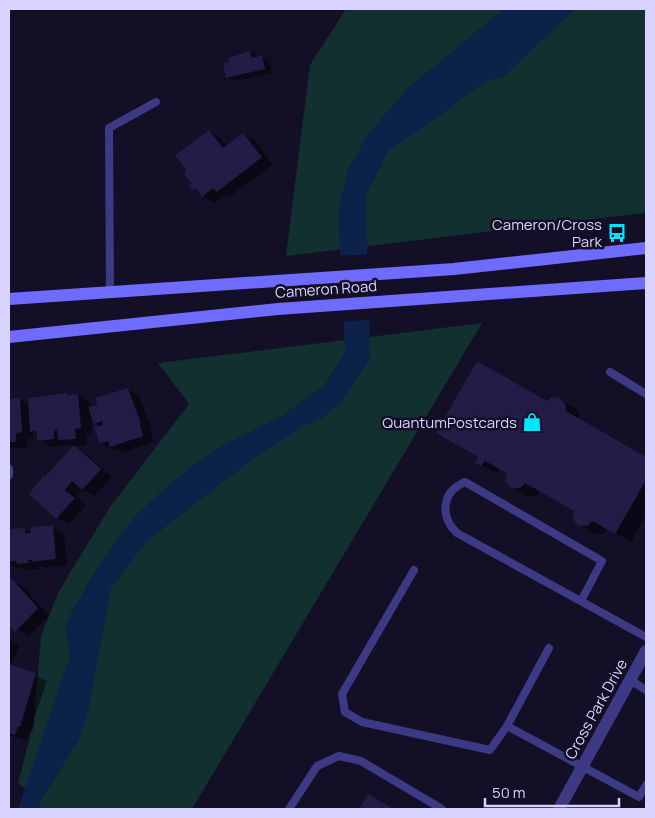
<svg xmlns="http://www.w3.org/2000/svg" width="655" height="818" font-family="Manrope,sans-serif">
<rect width="100%" height="100%" fill="#130f26"/>
<g fill="#12302f">
<polygon points="346,9 646,9 646,209 644,213 286,256 310,65"/>
<polygon points="482,323 192,809 38,809 40,800 18,783 34,721 41,636 59,591 110,507 189,404 158,363"/>
</g>
<polygon fill="#0c2248" points="504,9 575,9 504,76 484,82 430,123 388,151 366,196 370,359 343,400 322,418 304,426 245,465 147,541 111,588 87,717 79,740 41,800 38,809 18,809 70,657 65,624 98,566 134,517 174,480 217,448 281,416 324,386 345,351 338,212 348,169 369,133 410,86"/>
<polygon fill="#130f26" points="371,254 372,319 341,322 338,256"/>
<g fill="#0007" fill-rule="evenodd">
<polygon points="250,52 269,60 272,73 235,81 227,77 231,63"/>
<polygon points="209,131 220,138 227,147 243,134 255,141 273,164 229,197 224,195 214,203 194,190 194,184"/>
<path d="M 128,389 L 139,396 L 152,430 L 150,431 L 154,442 L 122,453 L 116,449 L 112,450 L 101,443 L 101,427 L 95,423 L 91,414 L 92,434 L 86,435 L 87,445 L 71,446 L 65,443 L 66,445 L 50,447 L 38,440 L 38,435 L 33,432 L 33,438 L 27,439 L 27,448 L 9,447 L 9,399 L 19,399 L 29,405 L 67,394 L 78,395 L 90,402 L 90,408 ZM 49,425 L 59,431 L 59,434 L 48,428 Z"/>
<polygon points="559,399 575,408 580,414 580,421 646,458 646,515 631,542 608,529 602,534 595,534 579,525 575,511 541,491 535,496 527,496 512,487 508,472 500,468 497,474 477,462 547,403"/>
<polygon points="74,447 85,453 112,477 94,496 83,489 76,497 86,505 69,524 57,518 45,479"/>
<polygon points="53,527 64,533 67,565 45,568 39,565 40,569 29,570 17,568 9,563 9,530 24,529 32,534"/>
<polygon points="9,578 23,587 49,616 28,637 9,623"/>
<polygon points="9,639 19,646 10,666 47,681 33,721 35,722 32,732 30,731 26,741 9,735"/>
</g>
<g fill="#241b47">
<polygon points="250,51 252,58 262,55 265,69 226,78 223,63 229,62 228,58"/>
<polygon points="209,130 223,148 243,133 262,157 217,192 213,188 202,197 196,189 193,191 189,186 192,184 184,174 187,171 175,155"/>
<polygon points="477,361 547,401 552,397 560,398 565,404 566,411 646,457 646,480 615,534 592,521 587,526 578,526 573,519 574,511 525,483 520,488 511,488 505,481 507,473 485,461 481,466 475,463 478,457 436,433"/>
<polygon points="128,388 141,424 140,425 143,436 110,447 108,441 100,444 94,427 103,425 102,421 94,424 88,407 97,405 95,398"/>
<polygon points="67,393 67,395 78,394 81,428 75,429 76,439 58,440 57,429 54,430 54,439 37,441 36,431 30,432 28,398"/>
<polygon points="20,398 22,432 16,433 16,442 9,442 9,399"/>
<polygon points="74,445 101,469 82,490 72,481 65,490 75,498 56,519 29,494 43,476 45,477"/>
<polygon points="53,525 56,559 32,562 32,560 28,560 29,563 17,564 16,561 9,562 9,529 25,528 25,533 31,533 31,527"/>
<polygon points="12,579 38,608 15,632 9,625 9,580"/>
<polygon points="9,664 36,673 20,727 18,726 15,735 9,733"/>
<polygon points="368,794 393,809 359,809"/>
</g>
<g fill="none" stroke-linecap="round" stroke-linejoin="round">
<g stroke="#3d3a85" stroke-width="8">
<polyline points="110,291 109,128 156,102"/>
<polyline points="610,372 646,394"/>
<polyline points="9,469 9,475"/>
<polyline points="414,570 342,694 345,712 362,722 490,750 507,726"/>
<path d="M 581,601 L 602,561 L 465,482 C 441,492 440,517 457,533 L 646,637"/>
<polyline points="549,648 507,726 639,797 646,785"/>
<polyline points="630,680 646,690"/>
<polyline points="289,809 317,766 339,756 361,761 442,809"/>
</g>
<polyline stroke="#3d3a85" stroke-width="12" points="559,809 646,651"/>
<g stroke="#6f6bff" stroke-width="12">
<polyline points="9,299 454,269 646,248"/>
<polyline points="9,337 278,309 646,283"/>
</g>
</g>
<defs>
<g id="bus-bare" transform="scale(1.5)"><path d="M-5-6H5V4H4V6H2V4H-2V6H-4V4H-5ZM-3.5-4V0h7V-4ZM-3.5 1.2v1.5H-2V1.2ZM2 1.2v1.5H3.5V1.2Z" fill="#00e5ff" stroke="#130f26" stroke-width="2.5" paint-order="stroke"/></g>
<g id="shop-bare" transform="scale(1.5)"><path d="M-5-2.5h2.3a2.7 3.5 0 0 1 5.4 0H5L5.5 6h-11ZM-1.5-2.5h3a1.5 2.3 0 0 0-3 0Z" fill="#00e5ff" stroke="#130f26" stroke-width="2.5" paint-order="stroke"/></g>
</defs>
<g fill-rule="evenodd">
<use href="#bus-bare" x="617" y="233"/>
<use href="#shop-bare" x="532" y="422"/>
</g>
<g text-anchor="middle" dominant-baseline="central" stroke-width="5" stroke-linejoin="round" paint-order="stroke">
<g font-size="15" fill="#d9d4ff" stroke="#130f26" text-anchor="end">
<text x="602" y="224">Cameron/Cross<tspan x="602" dy="17">Park</tspan></text>
<text x="517" y="422">QuantumPostcards</text>
</g>
<g font-size="15" fill="#d9d4ff" stroke="#130f26">
<text transform="translate(326 289) rotate(-4)">Cameron Road</text>
<text transform="translate(596 709) rotate(-61)">Cross Park Drive</text>
</g>
</g>
<rect width="655" height="818" fill="none" stroke="#d9d4ff" stroke-width="20"/>
<path d="M485 798v8h134v-8" fill="none" stroke="#d9d4ff" stroke-width="2.5"/>
<text x="492" y="798" font-size="15" fill="#d9d4ff" stroke="#130f26" stroke-width="4" paint-order="stroke">50 m</text>
</svg>
